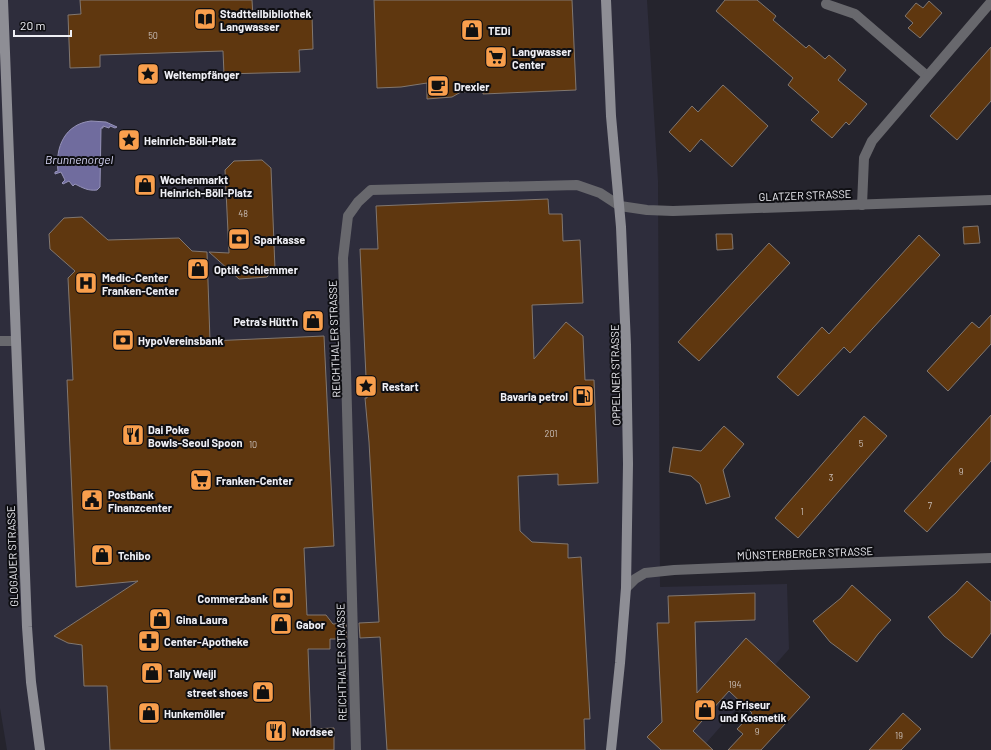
<svg xmlns="http://www.w3.org/2000/svg" width="991" height="750" font-family="Barlow,sans-serif">
<rect width="100%" height="100%" fill="#25242d"/>
<polygon fill="#2e2d3c" points="0,0 647,0 658,181 660,587 787,584 789,649 700,750 7,750 0,708"/>
<path fill="#706c9e" stroke="#9693b8" d="M 91,121 L 106,122 L 117,127 L 115,128 L 110,126 L 109,128 L 103,126 L 103,128 L 101,128 L 100,187 L 97,190 C 88,191 83,188 75,184 L 73,186 L 69,181 L 63,184 L 62,183 L 65,180 L 61,172 L 55,174 L 55,172 L 58,171 C 55,147 65,124 91,121 Z"/>
<g fill="#5f370f" stroke="#817770">
<polygon points="80,0 252,0 253,17 312,15 313,49 299,50 300,72 224,74 223,51 100,55 100,67 70,68 68,15 81,14"/>
<polygon points="374,0 572,0 576,90 483,94 483,91 461,92 452,97 427,99 427,83 401,87 377,88"/>
<polygon points="725,0 757,0 776,16 773,20 806,48 809,45 825,59 829,55 846,70 838,80 867,104 849,125 846,122 832,138 811,120 819,112 788,85 793,78 716,11"/>
<polygon points="929,1 942,13 920,38 908,28 913,23 905,16 916,3 923,8"/>
<polygon points="991,47 991,101 957,140 930,116"/>
<polygon points="723,85 768,126 732,167 701,139 690,152 669,132 692,106 698,112"/>
<polygon points="262,160 271,168 275,269 267,277 239,279 209,252 229,253 225,170 234,161"/>
<polygon points="548,199 549,214 562,214 563,241 580,240 583,303 532,305 534,359 566,322 583,336 585,380 594,380 598,483 558,485 558,474 518,476 520,531 532,542 568,544 568,558 581,557 590,719 584,719 585,750 387,750 380,637 360,638 359,623 379,622 369,442 365,398 367,398 360,249 378,249 376,206"/>
<polygon points="82,217 108,240 179,238 192,251 207,252 210,341 324,336 334,546 304,548 307,615 326,615 333,624 346,623 347,639 330,639 330,649 308,649 311,729 334,728 334,750 110,750 107,686 84,686 82,645 68,643 54,636 138,581 76,587 67,380 73,380 68,278 75,271 50,249 49,234 64,218"/>
<polygon points="978,226 980,243 964,244 963,227"/>
<polygon points="716,234 732,234 733,249 717,250"/>
<polygon points="919,235 940,255 850,353 844,347 798,396 777,377 822,327 829,334"/>
<polygon points="769,243 790,263 699,361 678,342"/>
<polygon points="991,315 991,344 948,391 927,371 972,322 979,328"/>
<polygon points="991,415 991,461 927,532 904,511"/>
<polygon points="864,416 887,436 798,538 775,518"/>
<polygon points="724,426 744,444 723,470 730,497 706,504 700,484 691,476 669,472 673,447 701,451"/>
<polygon points="967,581 991,602 991,633 972,658 944,636 928,617 956,593"/>
<polygon points="852,585 891,620 878,634 857,662 830,642 813,621 841,598"/>
<polygon points="755,593 755,620 695,622 697,693 746,638 810,697 761,750 728,750 743,734 737,729 752,713 729,691 693,731 713,750 661,750 647,737 662,722 657,623 669,623 668,596"/>
<polygon points="903,713 921,729 901,750 869,750"/>
</g>
<g fill="none" stroke-linecap="round" stroke-linejoin="round">
<g stroke="#68686d" stroke-width="10">
<polyline points="826,4 855,14 927,76"/>
<polyline points="862,205 864,158 872,141 991,2"/>
<polyline points="0,341 16,341"/>
<polyline points="626,588 635,579 645,573 674,570 792,565 991,558"/>
<polyline points="356,750 343,258 348,216 358,202 371,190 577,185 600,193 620,206 647,210 673,211 991,200"/>
</g>
<g stroke="#8e8e95" stroke-width="10">
<polyline points="3,0 27,627 31,682 40,750"/>
<polyline points="606,0 611,116 621,227 626,345 628,464 626,588 620,663 611,750"/>
</g>
</g>
<defs>
<g id="library-square" transform="scale(1.15)"><rect x="-9" y="-9" width="18" height="18" rx="4" fill="#f99f4d" stroke="#0e0e12"/><path d="M-6-4Q-3-5.5-.7-3.5V5Q-3 3-6 4ZM6-4Q3-5.5 .7-3.5V5Q3 3 6 4Z" fill="#111"/></g>
<g id="shop-square" transform="scale(1.15)"><rect x="-9" y="-9" width="18" height="18" rx="4" fill="#f99f4d" stroke="#0e0e12"/><path d="M-5-2.5h2.3a2.7 3.5 0 0 1 5.4 0H5L5.5 6h-11ZM-1.5-2.5h3a1.5 2.3 0 0 0-3 0Z" fill="#111"/></g>
<g id="supermarket-square" transform="scale(1.15)"><rect x="-9" y="-9" width="18" height="18" rx="4" fill="#f99f4d" stroke="#0e0e12"/><path d="M-6-5.5h2.5l.6 2H6L4.5 2H-2.5L-4.4-4H-6ZM-1.5 3.2a1.3 1.3 0 1 0 .1 0ZM3 3.2a1.3 1.3 0 1 0 .1 0Z" fill="#111"/></g>
<g id="sight-square" transform="scale(1.15)"><rect x="-9" y="-9" width="18" height="18" rx="4" fill="#f99f4d" stroke="#0e0e12"/><path d="M0-6L1.8-2.2L6-1.7L2.9 1.2L3.7 5.4L0 3.3L-3.7 5.4L-2.9 1.2L-6-1.7L-1.8-2.2Z" fill="#111"/></g>
<g id="cafe-square" transform="scale(1.15)"><rect x="-9" y="-9" width="18" height="18" rx="4" fill="#f99f4d" stroke="#0e0e12"/><path d="M-5.5-4.5H6V0H3Q3 3.5 0 3.5H-2.5Q-5.5 3.5-5.5 0ZM3-3.2v2h1.7v-2ZM-6 4.5H4V6H-6Z" fill="#111"/></g>
<g id="bank-square" transform="scale(1.15)"><rect x="-9" y="-9" width="18" height="18" rx="4" fill="#f99f4d" stroke="#0e0e12"/><path d="M-6-4H6V4H-6ZM0-2.3a2.3 2.3 0 1 0 0 4.6a2.3 2.3 0 1 0 0-4.6Z" fill="#111"/></g>
<g id="hospital-square" transform="scale(1.15)"><rect x="-9" y="-9" width="18" height="18" rx="4" fill="#f99f4d" stroke="#0e0e12"/><path d="M-5-5h3v3.5h4V-5h3V5h-3V1.5h-4V5h-3Z" fill="#111"/></g>
<g id="fuel-square" transform="scale(1.15)"><rect x="-9" y="-9" width="18" height="18" rx="4" fill="#f99f4d" stroke="#0e0e12"/><path d="M-5.5-6h7V0h2V4h1.3V-2.5L3-4.5l.8-.8L6-3V5H2.5V1h-1V6h-7ZM-4.2-4.7v3.2H.2V-4.7Z" fill="#111"/></g>
<g id="restaurant-square" transform="scale(1.15)"><rect x="-9" y="-9" width="18" height="18" rx="4" fill="#f99f4d" stroke="#0e0e12"/><path d="M-5-6h1v4h1v-4h1v4h1v-4h1v5L-1.5 .5V6h-2V.5L-5-1ZM5-6V6H3V1.5H1.5Q1.5-4 5-6Z" fill="#111"/></g>
<g id="civic-square" transform="scale(1.15)"><rect x="-9" y="-9" width="18" height="18" rx="4" fill="#f99f4d" stroke="#0e0e12"/><path d="M-.6-6.5H3V-4.5H.6V-3L4-1V1h2V6H-6V1h2V-1L-.6-3ZM-1.2 2.5V6h2.4V2.5Z" fill="#111"/></g>
<g id="pharmacy-square" transform="scale(1.15)"><rect x="-9" y="-9" width="18" height="18" rx="4" fill="#f99f4d" stroke="#0e0e12"/><path d="M-2-6h4v4h4v4h-4v4h-4v-4h-4v-4h4Z" fill="#111"/></g>
</defs>
<g fill-rule="evenodd">
<use href="#library-square" x="205" y="19"/>
<use href="#shop-square" x="472" y="30"/>
<use href="#supermarket-square" x="496" y="57"/>
<use href="#sight-square" x="148" y="74"/>
<use href="#cafe-square" x="438" y="86"/>
<use href="#sight-square" x="129" y="140"/>
<use href="#shop-square" x="145" y="185"/>
<use href="#bank-square" x="239" y="239"/>
<use href="#shop-square" x="198" y="269"/>
<use href="#hospital-square" x="86" y="283"/>
<use href="#shop-square" x="313" y="321"/>
<use href="#bank-square" x="123" y="340"/>
<use href="#sight-square" x="366" y="386"/>
<use href="#fuel-square" x="583" y="396"/>
<use href="#restaurant-square" x="133" y="435"/>
<use href="#supermarket-square" x="201" y="480"/>
<use href="#civic-square" x="92" y="500"/>
<use href="#shop-square" x="102" y="555"/>
<use href="#bank-square" x="283" y="598"/>
<use href="#shop-square" x="160" y="619"/>
<use href="#shop-square" x="281" y="624"/>
<use href="#pharmacy-square" x="149" y="641"/>
<use href="#shop-square" x="152" y="673"/>
<use href="#shop-square" x="263" y="692"/>
<use href="#shop-square" x="705" y="710"/>
<use href="#shop-square" x="149" y="713"/>
<use href="#restaurant-square" x="276" y="731"/>
</g>
<g text-anchor="middle" dominant-baseline="central" stroke-width="4" stroke-linejoin="round" paint-order="stroke">
<g font-size="9" fill="#cbc1bc">
<text x="153" y="35">50</text>
<text x="243" y="213">48</text>
<text x="551" y="433">201</text>
<text x="861" y="443">5</text>
<text x="253" y="444">10</text>
<text x="961" y="471">9</text>
<text x="831" y="477">3</text>
<text x="930" y="505">7</text>
<text x="802" y="511">1</text>
<text x="735" y="684">194</text>
<text x="757" y="731">9</text>
<text x="899" y="735">19</text>
</g>
<g font-size="11" font-weight="bold" fill="#efeff5" stroke="#0e0e12" text-anchor="start">
<text x="220" y="13">Stadtteilbibliothek<tspan x="220" dy="13">Langwasser</tspan></text>
<text x="488" y="30">TEDi</text>
<text x="512" y="51">Langwasser<tspan x="512" dy="13">Center</tspan></text>
<text x="164" y="74">Weltempfänger</text>
<text x="454" y="86">Drexler</text>
<text x="144" y="140">Heinrich-Böll-Platz</text>
<text x="160" y="179">Wochenmarkt<tspan x="160" dy="13">Heinrich-Böll-Platz</tspan></text>
<text x="254" y="239">Sparkasse</text>
<text x="214" y="269">Optik Schlemmer</text>
<text x="102" y="277">Medic-Center<tspan x="102" dy="13">Franken-Center</tspan></text>
<text x="298" y="321" text-anchor="end">Petra's Hütt'n</text>
<text x="138" y="340">HypoVereinsbank</text>
<text x="382" y="386">Restart</text>
<text x="568" y="396" text-anchor="end">Bavaria petrol</text>
<text x="148" y="429">Dai Poke<tspan x="148" dy="13">Bowls-Seoul Spoon</tspan></text>
<text x="216" y="480">Franken-Center</text>
<text x="108" y="494">Postbank<tspan x="108" dy="13">Finanzcenter</tspan></text>
<text x="118" y="555">Tchibo</text>
<text x="268" y="598" text-anchor="end">Commerzbank</text>
<text x="176" y="619">Gina Laura</text>
<text x="296" y="624">Gabor</text>
<text x="164" y="641">Center-Apotheke</text>
<text x="168" y="673">Tally Weijl</text>
<text x="248" y="692" text-anchor="end">street shoes</text>
<text x="720" y="704">AS Friseur<tspan x="720" dy="13">und Kosmetik</tspan></text>
<text x="164" y="713">Hunkemöller</text>
<text x="292" y="731">Nordsee</text>
</g>
<g font-size="11" fill="#efeff5" stroke="#0e0e12">
<text transform="translate(805 195) rotate(-2)">GLATZER STRASSE</text>
<text transform="translate(334 339) rotate(-92)">REICHTHALER STRASSE</text>
<text transform="translate(615 375) rotate(-91)">OPPELNER STRASSE</text>
<text transform="translate(805 553) rotate(-2)">MÜNSTERBERGER STRASSE</text>
<text transform="translate(12 556) rotate(-92)">GLOGAUER STRASSE</text>
<text transform="translate(341 662) rotate(-91)">REICHTHALER STRASSE</text>
</g>
<g font-size="12" font-style="italic" fill="#d6d5f4" stroke="#0e0e12">
<text x="79" y="159">Brunnenorgel</text>
</g>
</g>
<path d="M14 30v6h57v-6" fill="none" stroke="#efeff5" stroke-width="2"/>
<text x="20" y="30" font-size="12" fill="#efeff5" stroke="#0e0e12" stroke-width="3" paint-order="stroke">20 m</text>
</svg>
